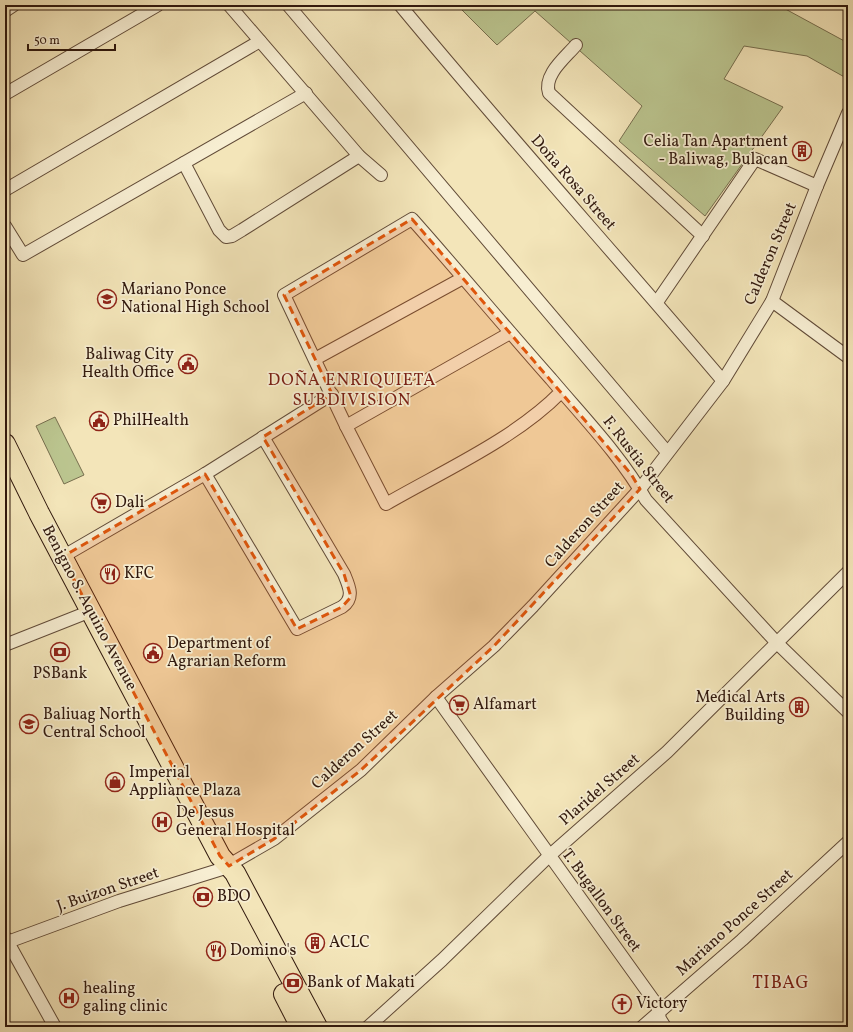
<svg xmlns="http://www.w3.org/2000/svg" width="853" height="1032" font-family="Vollkorn,serif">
<rect width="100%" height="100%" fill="#f3e5b9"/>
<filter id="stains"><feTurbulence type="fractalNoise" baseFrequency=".005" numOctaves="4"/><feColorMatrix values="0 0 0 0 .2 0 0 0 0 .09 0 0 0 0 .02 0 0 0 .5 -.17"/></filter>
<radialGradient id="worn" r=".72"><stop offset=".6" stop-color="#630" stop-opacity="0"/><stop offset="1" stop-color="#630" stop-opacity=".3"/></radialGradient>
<g fill="#bbc58f" stroke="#766e4e">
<polygon points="457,5 778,5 848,43 848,79 807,56 744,46 724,79 783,107 705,216 619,141 642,106 535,11 497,45"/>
<polygon points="55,417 84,475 64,484 36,426"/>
</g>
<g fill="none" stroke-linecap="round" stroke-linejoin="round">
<g stroke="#614b38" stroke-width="14">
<g id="minor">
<polyline points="229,5 359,156 381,175"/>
<polyline points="288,5 667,452"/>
<path d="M 400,5 C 505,132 616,255 723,381"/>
<polyline points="5,11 14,5"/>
<path d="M 576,45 C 565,58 543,75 549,93 L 703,236"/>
<polyline points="5,94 158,5"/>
<polyline points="184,163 219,230 226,237 232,236 242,230 359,156"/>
<polyline points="5,190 260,41"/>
<polyline points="5,226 23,255 306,93"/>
<polyline points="772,301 848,357"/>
<polyline points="657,302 755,159 817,186"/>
<polyline points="315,359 463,278"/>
<path d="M 561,392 C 515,439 443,471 386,504 L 346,426 L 284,295 L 412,219 C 459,272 504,326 551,379 C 584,418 621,456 646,500 L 777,643 L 848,712"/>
<polyline points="346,426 510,333"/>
<path d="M 205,474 L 297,629 L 342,607 C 355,598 349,586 344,574 L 263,437"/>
<polyline points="62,557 205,474 332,394"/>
<polyline points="5,645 91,611"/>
<polyline points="436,697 657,1005 660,1019 665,1027"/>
<polyline points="5,937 55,1027"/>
<polyline points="5,943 119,901 222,869 274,839 361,770 436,697 494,646 533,606 640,489 723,381 772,301 817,186 848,113"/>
<polyline points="368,1027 442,960 549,856 667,752 848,572"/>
<polyline points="642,1027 742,940 848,842"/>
</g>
</g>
<g stroke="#30180d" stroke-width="22">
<g id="primary">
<polyline points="5,444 39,513 220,856 235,873 317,1027"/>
<polyline points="284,994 301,1027"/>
</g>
</g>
<use href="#minor" stroke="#f7eed2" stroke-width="12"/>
<use href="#primary" stroke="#f3e5b9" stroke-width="20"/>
</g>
<path fill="#df560c" fill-opacity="0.2" stroke="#df560c" stroke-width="3" stroke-dasharray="8 5" stroke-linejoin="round" d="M 412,219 L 631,474 L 640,489 L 494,646 L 361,770 L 274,839 L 229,866 L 220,856 L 62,557 L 205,474 L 297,629 L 342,607 L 351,597 L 344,574 L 263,437 L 332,394 L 284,295 Z"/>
<defs>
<g id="building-ring" transform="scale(1)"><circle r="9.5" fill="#f7eed2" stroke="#8f2418" stroke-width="1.5"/><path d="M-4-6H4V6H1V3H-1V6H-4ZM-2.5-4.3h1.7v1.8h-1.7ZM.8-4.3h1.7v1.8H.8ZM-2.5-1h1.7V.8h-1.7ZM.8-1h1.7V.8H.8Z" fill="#8f2418"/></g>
<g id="school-ring" transform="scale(1)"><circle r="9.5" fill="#f7eed2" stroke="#8f2418" stroke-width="1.5"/><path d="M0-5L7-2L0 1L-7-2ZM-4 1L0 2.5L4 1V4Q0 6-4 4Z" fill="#8f2418"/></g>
<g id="civic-ring" transform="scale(1)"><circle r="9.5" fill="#f7eed2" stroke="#8f2418" stroke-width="1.5"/><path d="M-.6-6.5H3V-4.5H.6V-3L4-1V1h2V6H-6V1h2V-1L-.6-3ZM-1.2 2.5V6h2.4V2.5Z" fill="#8f2418"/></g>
<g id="supermarket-ring" transform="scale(1)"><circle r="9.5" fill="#f7eed2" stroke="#8f2418" stroke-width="1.5"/><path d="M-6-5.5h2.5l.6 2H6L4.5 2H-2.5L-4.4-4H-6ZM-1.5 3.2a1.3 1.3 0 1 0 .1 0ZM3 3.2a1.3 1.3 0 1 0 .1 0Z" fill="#8f2418"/></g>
<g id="restaurant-ring" transform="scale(1)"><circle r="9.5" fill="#f7eed2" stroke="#8f2418" stroke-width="1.5"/><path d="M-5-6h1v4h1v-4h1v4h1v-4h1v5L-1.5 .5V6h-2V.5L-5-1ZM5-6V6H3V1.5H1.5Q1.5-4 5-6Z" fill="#8f2418"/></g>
<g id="bank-ring" transform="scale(1)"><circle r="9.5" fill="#f7eed2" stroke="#8f2418" stroke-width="1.5"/><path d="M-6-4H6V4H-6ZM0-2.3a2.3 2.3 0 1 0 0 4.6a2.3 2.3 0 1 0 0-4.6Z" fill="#8f2418"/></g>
<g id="shop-ring" transform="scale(1)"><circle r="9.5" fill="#f7eed2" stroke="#8f2418" stroke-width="1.5"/><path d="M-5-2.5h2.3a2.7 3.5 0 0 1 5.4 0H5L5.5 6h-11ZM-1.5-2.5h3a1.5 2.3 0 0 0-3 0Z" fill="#8f2418"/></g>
<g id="hospital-ring" transform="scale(1)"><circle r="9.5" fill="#f7eed2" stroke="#8f2418" stroke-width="1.5"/><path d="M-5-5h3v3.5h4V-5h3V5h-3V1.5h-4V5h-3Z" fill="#8f2418"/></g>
<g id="church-ring" transform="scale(1)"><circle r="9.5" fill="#f7eed2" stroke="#8f2418" stroke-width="1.5"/><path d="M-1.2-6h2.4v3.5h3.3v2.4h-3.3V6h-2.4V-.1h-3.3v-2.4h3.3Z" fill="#8f2418"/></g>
</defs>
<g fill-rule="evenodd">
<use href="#building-ring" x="802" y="151"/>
<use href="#school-ring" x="107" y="299"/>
<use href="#civic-ring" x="188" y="364"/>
<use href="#civic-ring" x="99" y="421"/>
<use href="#supermarket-ring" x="101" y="503"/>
<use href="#restaurant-ring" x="110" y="574"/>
<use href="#bank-ring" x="60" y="652"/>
<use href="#civic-ring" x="153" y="653"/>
<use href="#supermarket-ring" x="459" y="705"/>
<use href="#building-ring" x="799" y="707"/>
<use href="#school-ring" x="29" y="724"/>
<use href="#shop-ring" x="115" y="782"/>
<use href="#hospital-ring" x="162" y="822"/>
<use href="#bank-ring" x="203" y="897"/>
<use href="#building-ring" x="315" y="943"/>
<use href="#restaurant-ring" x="216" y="951"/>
<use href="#bank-ring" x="293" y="983"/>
<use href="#hospital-ring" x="69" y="998"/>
<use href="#church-ring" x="622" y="1004"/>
</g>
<g text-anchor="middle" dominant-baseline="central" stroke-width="3.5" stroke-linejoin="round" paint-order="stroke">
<g font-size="16" fill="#30180d" stroke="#f7eed2" text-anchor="start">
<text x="788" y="142" text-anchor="end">Celia Tan Apartment<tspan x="788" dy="18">- Baliwag, Bulacan</tspan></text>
<text x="121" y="290">Mariano Ponce<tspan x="121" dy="18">National High School</tspan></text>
<text x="174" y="355" text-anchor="end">Baliwag City<tspan x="174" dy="18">Health Office</tspan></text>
<text x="113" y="421">PhilHealth</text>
<text x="115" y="503">Dali</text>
<text x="124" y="574">KFC</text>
<text x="167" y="644">Department of<tspan x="167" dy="18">Agrarian Reform</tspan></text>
<text x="60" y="674" text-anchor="middle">PSBank</text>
<text x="785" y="698" text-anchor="end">Medical Arts<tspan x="785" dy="18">Building</tspan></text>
<text x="473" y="705">Alfamart</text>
<text x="43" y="715">Baliuag North<tspan x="43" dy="18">Central School</tspan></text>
<text x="129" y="773">Imperial<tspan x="129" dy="18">Appliance Plaza</tspan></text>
<text x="176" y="813">De Jesus<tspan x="176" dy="18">General Hospital</tspan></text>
<text x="217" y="897">BDO</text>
<text x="329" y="943">ACLC</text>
<text x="230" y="951">Domino's</text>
<text x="307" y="983">Bank of Makati</text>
<text x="83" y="989">healing<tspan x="83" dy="18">galing clinic</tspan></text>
<text x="636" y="1004">Victory</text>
</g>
<g font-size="16" fill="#30180d" stroke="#f7eed2">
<text transform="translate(573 183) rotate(49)">Doña Rosa Street</text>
<text transform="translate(771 254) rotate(-67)">Calderon Street</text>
<text transform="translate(638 460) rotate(52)">F. Rustia Street</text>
<text transform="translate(585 525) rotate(-48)">Calderon Street</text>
<text transform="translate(89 608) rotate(62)">Benigno S. Aquino Avenue</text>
<text transform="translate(355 750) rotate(-42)">Calderon Street</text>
<text transform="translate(600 790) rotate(-41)">Plaridel Street</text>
<text transform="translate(108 890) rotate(-19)">J. Buizon Street</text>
<text transform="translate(601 901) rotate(54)">T. Bugallon Street</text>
<text transform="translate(735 923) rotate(-42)">Mariano Ponce Street</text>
</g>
<g font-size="17" letter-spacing="1" fill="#7a1f14" stroke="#f7eed2">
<text x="352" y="380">DOÑA ENRIQUIETA<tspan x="352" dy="20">SUBDIVISION</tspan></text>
</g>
<g font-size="18" letter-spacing="1" fill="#7a1f14" stroke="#f7eed2">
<text x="781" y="983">TIBAG</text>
</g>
</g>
<rect width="853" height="1032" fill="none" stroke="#f3e5b9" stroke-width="20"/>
<rect x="6" y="6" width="841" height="1020" fill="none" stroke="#30180d" stroke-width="2"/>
<rect x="10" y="10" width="833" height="1012" fill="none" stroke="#30180d"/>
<path d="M28 44v6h87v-6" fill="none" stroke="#30180d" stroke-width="2"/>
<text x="34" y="44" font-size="12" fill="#30180d" stroke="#f7eed2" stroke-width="3" paint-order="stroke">50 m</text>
<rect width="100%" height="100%" filter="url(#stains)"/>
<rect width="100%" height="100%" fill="url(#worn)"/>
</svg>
